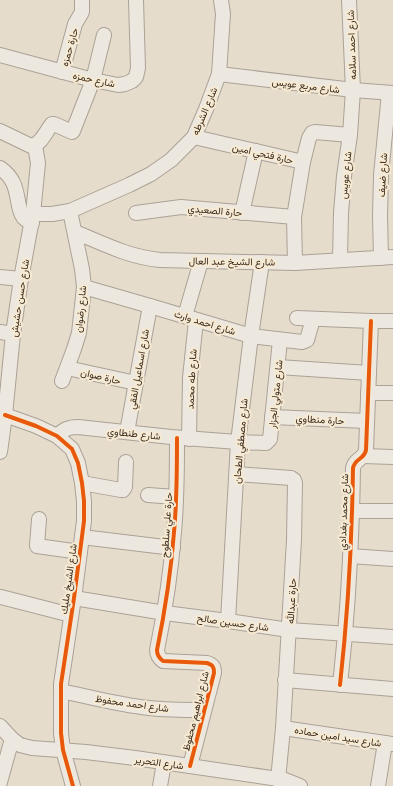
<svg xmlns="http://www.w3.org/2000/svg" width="393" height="786" font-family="'Noto Serif',Vazirmatn,serif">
<rect width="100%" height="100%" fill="#e6dccc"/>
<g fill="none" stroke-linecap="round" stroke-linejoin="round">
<g stroke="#aba196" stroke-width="16">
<g id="minor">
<polyline points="0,55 93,80 118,85 125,84 132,81 136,77 138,68 136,0"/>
<polyline points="62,72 75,24 82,12 82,0"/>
<polyline points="219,74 353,90 393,93"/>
<path d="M 0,131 L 31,146 C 41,145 46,131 52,124 L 54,124 L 72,132 L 73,131 L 93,80 L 104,35"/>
<polyline points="194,137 303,162"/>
<path d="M 0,168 C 15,178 16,190 19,206 C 20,210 21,215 24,218 C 26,220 29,221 32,223"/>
<polyline points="136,213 181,207 294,217"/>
<polyline points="242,213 256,151"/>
<polyline points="33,214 52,214 70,211 129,185 151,174 171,160 194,137 206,109 219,74 223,14 221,0"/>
<path d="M 75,232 C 104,244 129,257 160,260 L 295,263 L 393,257"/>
<polyline points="381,258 380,216 381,175 389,93"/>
<polyline points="340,260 341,213 344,176 350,135 353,90 349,0"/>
<polyline points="295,263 294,217 297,199 303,162 309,138 312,133 315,132 350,135"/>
<polyline points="0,277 21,279"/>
<polyline points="84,287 150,306 251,336 302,342 307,340 313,319"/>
<polyline points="185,316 201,261"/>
<polyline points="297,318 371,321 393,321"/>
<polyline points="0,332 13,334"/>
<polyline points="278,367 369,373"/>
<polyline points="67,368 136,383"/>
<polyline points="62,381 74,349 79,333 84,287 82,269 70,211"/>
<polyline points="368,393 393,393"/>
<polyline points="5,415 36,426 57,436 72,449 78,463 82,483 84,501 84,521 74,598 61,684 61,733 63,750 73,786"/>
<polyline points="272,417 367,421"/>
<polyline points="127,432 150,306"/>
<path d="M 57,436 C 64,429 69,427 78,427 L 171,437 L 238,442 L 266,443 L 270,439 L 280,340"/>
<path d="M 177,438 C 177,469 177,501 174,532 C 171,572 165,611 157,650 C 157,655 159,658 163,661 L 207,663 C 213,665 214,667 214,673 L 190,766"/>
<polyline points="189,439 190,378 196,320"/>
<polyline points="0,452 5,415 13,334 21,279 33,214 38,163 35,146"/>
<polyline points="363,456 393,457"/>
<polyline points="237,474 291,478 294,480 295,483 294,540 283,728 278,780"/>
<polyline points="82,483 121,490 123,490 125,487 126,462"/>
<polyline points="148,495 176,497"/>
<polyline points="352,511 393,511"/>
<polyline points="39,519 37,546 80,552"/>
<polyline points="82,537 173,548"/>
<polyline points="350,556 393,559"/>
<polyline points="1,597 71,615"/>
<polyline points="74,598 165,613 228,621 289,630 393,637"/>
<polyline points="228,621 238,442 251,336 262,262"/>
<polyline points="285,680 393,689"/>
<path d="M 340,685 C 348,613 352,540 353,468 C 355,458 364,460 366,450 L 371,321"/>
<path d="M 61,691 C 90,697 119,705 149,708 C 167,710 186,710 204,710"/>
<polyline points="0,726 12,739 20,745 32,748 86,752 135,758 285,780 300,786"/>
<polyline points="283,728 393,744"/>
<polyline points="0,782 12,739"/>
<polyline points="160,786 164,763"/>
<polyline points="378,786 385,743"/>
</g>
</g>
<use href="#minor" stroke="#ede8df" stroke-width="14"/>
<g stroke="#f7ead2" stroke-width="6">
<g id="cycleway">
<polyline points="5,415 36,426 57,436 72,449 78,463 82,483 84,501 84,521 74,598 61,684 61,733 63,750 73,786"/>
<path d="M 177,438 C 177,469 177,501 174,532 C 171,572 165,611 157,650 C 157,655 159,658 163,661 L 207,663 C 213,665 214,667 214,673 L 190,766"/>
<path d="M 340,685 C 348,613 352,540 353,468 C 355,458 364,460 366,450 L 371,321"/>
</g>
</g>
<use href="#cycleway" stroke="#e8590c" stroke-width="4"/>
</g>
<g text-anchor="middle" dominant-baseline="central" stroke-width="4" stroke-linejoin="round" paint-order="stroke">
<g font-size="10" fill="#3a2a1d" stroke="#f7ead2">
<text transform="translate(351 45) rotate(-92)">شارع احمد سلامه</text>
<text transform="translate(69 47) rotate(-74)">حارة حمزه</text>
<text transform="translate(94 79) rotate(12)">شارع حمزه</text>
<text transform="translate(306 85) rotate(7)">شارع مربع عويس</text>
<text transform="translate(204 111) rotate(-67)">شارع الشرطه</text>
<text transform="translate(263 153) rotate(13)">حارة فتحي امين</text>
<text transform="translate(345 175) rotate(-84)">شارع عويس</text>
<text transform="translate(382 175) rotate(-87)">شارع ضيف</text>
<text transform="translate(215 210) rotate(5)">حارة الصعيدي</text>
<text transform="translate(232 261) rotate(1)">شارع الشيخ عبد العال</text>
<text transform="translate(19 298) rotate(-81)">شارع حسن حشيش</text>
<text transform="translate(80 309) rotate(-84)">شارع رضوان</text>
<text transform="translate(205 322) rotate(17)">شارع احمد وارث</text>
<text transform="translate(138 369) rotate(-80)">شارع اسماعيل الفقي</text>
<text transform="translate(101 376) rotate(13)">حارة صوان</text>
<text transform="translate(191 379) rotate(-87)">شارع طه محمد</text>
<text transform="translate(275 394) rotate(-84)">شارع متولي الجزار</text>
<text transform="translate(320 419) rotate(3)">حارة منطاوي</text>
<text transform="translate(134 433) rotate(6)">شارع طنطاوي</text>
<text transform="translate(240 441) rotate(-85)">شارع مصطفي الطحان</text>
<text transform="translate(343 512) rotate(-88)">شارع محمد بغدادي</text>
<text transform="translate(166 525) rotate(-86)">حارة علي سلطوح</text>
<text transform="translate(68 579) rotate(-82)">شارع الشيخ مليك</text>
<text transform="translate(291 601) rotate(-87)">حارة عبدالله</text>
<text transform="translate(233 622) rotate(8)">شارع حسين صالح</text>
<text transform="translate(132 703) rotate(8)">شارع احمد محفوظ</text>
<text transform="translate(195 711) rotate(-76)">شارع ابراهيم محفوظ</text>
<text transform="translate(338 736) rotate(9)">شارع سيد امين حماده</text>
<text transform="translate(159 762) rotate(8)">شارع التحرير</text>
</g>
</g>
</svg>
